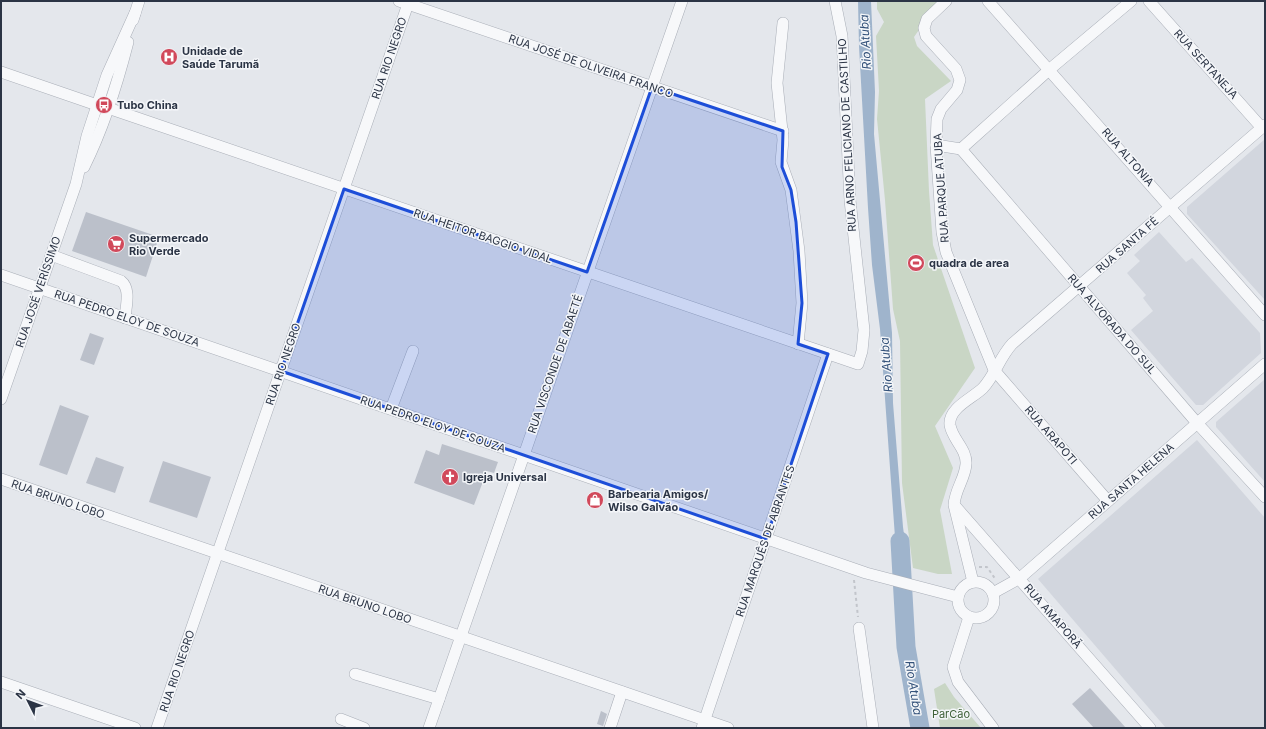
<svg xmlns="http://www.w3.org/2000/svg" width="1266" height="729" font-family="Inter,sans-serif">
<rect width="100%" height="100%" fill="#e4e7ec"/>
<g fill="#d2d6de">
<polygon points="1265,139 1265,300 1187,214 1187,207"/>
<polygon points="1159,232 1186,262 1192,258 1260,333 1261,353 1203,405 1196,405 1131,330 1153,311 1143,298 1146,295 1127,273 1140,261 1134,255"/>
<polygon points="1265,379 1265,482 1216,427 1216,422"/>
<polygon points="1197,440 1265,518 1265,728 1166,728 1038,579"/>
</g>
<g fill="#c9d6c5">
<polygon points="877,1 939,1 914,37 917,46 951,81 925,99 929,191 933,245 975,368 935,426 953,468 940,510 952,574 938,574 913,568 902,483 900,341 893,309 885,200 877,119 879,91 876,36 884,22 877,9"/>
<polygon points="945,683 954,697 981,728 940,728 934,689"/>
</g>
<polygon fill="#9fb4cc" points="858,1 871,1 875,92 874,134 892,333 893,403 903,527 909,571 897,565 880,329 872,265 868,208 859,46"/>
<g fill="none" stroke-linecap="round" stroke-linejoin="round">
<polyline stroke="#9fb4cc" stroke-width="19" points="900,541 906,647 920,728"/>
</g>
<g fill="#bbc0ca">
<polygon points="86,212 159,237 146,277 72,251"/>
<polygon points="90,333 104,338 94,365 80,360"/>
<polygon points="60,405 89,416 67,475 39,465"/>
<polygon points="442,444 498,462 494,473 487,471 474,505 414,483 426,450 439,455"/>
<polygon points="96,457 124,467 115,493 86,483"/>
<polygon points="163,461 211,477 197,518 149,502"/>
<polygon points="1090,688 1126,728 1094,728 1072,704"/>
<polygon points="601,711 607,714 603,726 597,724"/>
</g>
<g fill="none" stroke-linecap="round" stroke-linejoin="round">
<g stroke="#a9aeb7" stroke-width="12">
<g id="minor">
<polyline points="399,1 783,131"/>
<polyline points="946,1 927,19 924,28 926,36 956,69 960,80 957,90 941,109 937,119 936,145 942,232 946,252 994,370 1108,501"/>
<polyline points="988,1 1265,315"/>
<polyline points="1149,1 1262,128"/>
<polyline points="133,20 139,1"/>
<polyline points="783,23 777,83 783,140 781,162 791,190 799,251 802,303 798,344"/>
<polyline points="1,72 97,105"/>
<polyline points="108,108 858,364 862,351 864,330 850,200 842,36 835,1"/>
<polyline points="936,145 961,149"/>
<polyline points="961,149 1197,423 1265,497"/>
<polyline points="961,149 1050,69 1131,1"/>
<path d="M 84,167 C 104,127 117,85 128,42"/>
<path d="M 51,255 L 121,281 C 131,289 126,306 125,318"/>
<polyline points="1,275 866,573 958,597"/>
<polyline points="1,399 76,184 87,136 107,75 135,13"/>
<polyline points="391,409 413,351"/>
<polyline points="1,479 728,728"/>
<polyline points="955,506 1150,728"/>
<path d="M 973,582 L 954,505 C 955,489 965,479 966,464 C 967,449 952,439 950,425 C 948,408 973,398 983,388 C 995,375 1000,357 1012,344 L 1265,125"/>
<circle cx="976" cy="600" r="18"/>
<polyline points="993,593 1020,578 1265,364"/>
<polyline points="969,617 953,667 958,682 993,728"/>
<polyline points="859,628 873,728"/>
<polyline points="355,674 439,699"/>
<polyline points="1,682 135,728"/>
<polyline points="341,719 364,728"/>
<polyline points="157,728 409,1"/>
<polyline points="429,728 682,1"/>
<polyline points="610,728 622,692"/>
<polyline points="702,728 828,354"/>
</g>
</g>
<g stroke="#c2c5cb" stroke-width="2" stroke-dasharray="3 3" stroke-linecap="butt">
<polyline points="979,567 987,567 996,580"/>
<polyline points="854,580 858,617"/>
</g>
<use href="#minor" stroke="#f7f8fa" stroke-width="11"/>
</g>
<path fill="#1d4ed8" fill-opacity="0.2" stroke="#1d4ed8" stroke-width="3" stroke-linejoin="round" d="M 652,87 L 783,131 L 782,167 L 791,190 L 796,222 L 802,303 L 798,344 L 828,354 L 766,539 L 281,371 L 344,189 L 587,272 Z"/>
<defs>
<g id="hospital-disc" transform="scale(0.9)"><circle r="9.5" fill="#d1495b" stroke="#f4f6f9"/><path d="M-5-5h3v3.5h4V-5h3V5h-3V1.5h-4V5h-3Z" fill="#fff"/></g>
<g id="bus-disc" transform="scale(0.9)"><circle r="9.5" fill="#d1495b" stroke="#f4f6f9"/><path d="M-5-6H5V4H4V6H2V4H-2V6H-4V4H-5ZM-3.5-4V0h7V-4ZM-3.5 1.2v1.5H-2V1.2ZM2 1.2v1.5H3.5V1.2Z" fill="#fff"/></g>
<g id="supermarket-disc" transform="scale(0.9)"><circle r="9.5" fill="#d1495b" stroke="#f4f6f9"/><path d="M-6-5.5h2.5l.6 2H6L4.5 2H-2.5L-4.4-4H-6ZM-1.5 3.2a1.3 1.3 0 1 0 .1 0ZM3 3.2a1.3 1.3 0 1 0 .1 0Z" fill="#fff"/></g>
<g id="stadium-disc" transform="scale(0.9)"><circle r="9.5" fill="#d1495b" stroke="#f4f6f9"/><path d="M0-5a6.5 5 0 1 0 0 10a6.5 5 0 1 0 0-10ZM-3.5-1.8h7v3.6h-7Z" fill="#fff"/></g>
<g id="church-disc" transform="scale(0.9)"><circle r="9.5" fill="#d1495b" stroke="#f4f6f9"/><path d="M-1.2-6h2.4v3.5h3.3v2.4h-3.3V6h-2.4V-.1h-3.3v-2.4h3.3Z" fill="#fff"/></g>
<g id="shop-disc" transform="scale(0.9)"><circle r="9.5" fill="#d1495b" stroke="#f4f6f9"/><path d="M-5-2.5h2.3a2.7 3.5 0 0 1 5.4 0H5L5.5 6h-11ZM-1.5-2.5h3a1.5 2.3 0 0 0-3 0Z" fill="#fff"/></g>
</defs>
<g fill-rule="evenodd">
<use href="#hospital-disc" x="169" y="57"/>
<use href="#bus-disc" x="104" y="105"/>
<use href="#supermarket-disc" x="116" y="244"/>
<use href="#stadium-disc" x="916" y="263"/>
<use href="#church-disc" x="450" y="477"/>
<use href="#shop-disc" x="595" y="500"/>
</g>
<g text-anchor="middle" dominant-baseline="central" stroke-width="3" stroke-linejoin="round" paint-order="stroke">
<g font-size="11" font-weight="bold" fill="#2b3445" stroke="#f4f6f9" text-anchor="start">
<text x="182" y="51">Unidade de<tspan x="182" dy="13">Saúde Tarumã</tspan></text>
<text x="117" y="105">Tubo China</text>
<text x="129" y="238">Supermercado<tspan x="129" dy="13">Rio Verde</tspan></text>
<text x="929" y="263">quadra de area</text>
<text x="463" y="477">Igreja Universal</text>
<text x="608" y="494">Barbearia Amigos/<tspan x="608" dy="13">Wilso Galvão</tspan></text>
</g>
<g font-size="11" fill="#2b3445" stroke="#f4f6f9">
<text transform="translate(389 58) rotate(-71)">RUA RIO NEGRO</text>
<text transform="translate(1206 64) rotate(48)">RUA SERTANEJA</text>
<text transform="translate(591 66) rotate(19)">RUA JOSÉ DE OLIVEIRA FRANCO</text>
<text transform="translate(847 135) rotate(-93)">RUA ARNO FELICIANO DE CASTILHO</text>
<text transform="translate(1128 157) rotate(49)">RUA ALTONIA</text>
<text transform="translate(941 188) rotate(-94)">RUA PARQUE ATUBA</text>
<text transform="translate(483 236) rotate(19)">RUA HEITOR BAGGIO VIDAL</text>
<text transform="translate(1127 245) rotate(-41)">RUA SANTA FÉ</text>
<text transform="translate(38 292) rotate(-71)">RUA JOSÉ VERÍSSIMO</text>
<text transform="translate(127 318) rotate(19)">RUA PEDRO ELOY DE SOUZA</text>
<text transform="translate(1112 324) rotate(49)">RUA ALVORADA DO SUL</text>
<text transform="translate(283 364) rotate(-71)">RUA RIO NEGRO</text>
<text transform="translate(555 364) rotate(-71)">RUA VISCONDE DE ABAETÉ</text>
<text transform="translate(433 424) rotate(19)">RUA PEDRO ELOY DE SOUZA</text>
<text transform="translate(1051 435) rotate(49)">RUA ARAPOTI</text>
<text transform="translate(1131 481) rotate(-41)">RUA SANTA HELENA</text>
<text transform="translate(58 499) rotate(19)">RUA BRUNO LOBO</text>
<text transform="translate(765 541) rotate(-71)">RUA MARQUÊS DE ABRANTES</text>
<text transform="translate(365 604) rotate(19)">RUA BRUNO LOBO</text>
<text transform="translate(1053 616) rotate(49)">RUA AMAPORÃ</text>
<text transform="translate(177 671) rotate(-71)">RUA RIO NEGRO</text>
</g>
<g font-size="11" fill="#3f6138" stroke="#f4f6f9">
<text x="951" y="714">ParCão</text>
</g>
<g font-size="12" font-style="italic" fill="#34527a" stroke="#f4f6f9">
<text transform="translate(865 42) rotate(-93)">Rio Atuba</text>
<text transform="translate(886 365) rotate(-94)">Rio Atuba</text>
<text transform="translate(914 688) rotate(81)">Rio Atuba</text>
</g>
</g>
<rect width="1266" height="729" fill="none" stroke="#2b3445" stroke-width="4"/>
<g transform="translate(28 701) rotate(312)" stroke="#f4f6f9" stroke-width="3" paint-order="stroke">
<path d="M0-3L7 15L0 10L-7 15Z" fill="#2b3445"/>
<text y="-6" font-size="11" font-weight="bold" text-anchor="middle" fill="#2b3445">N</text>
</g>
</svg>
